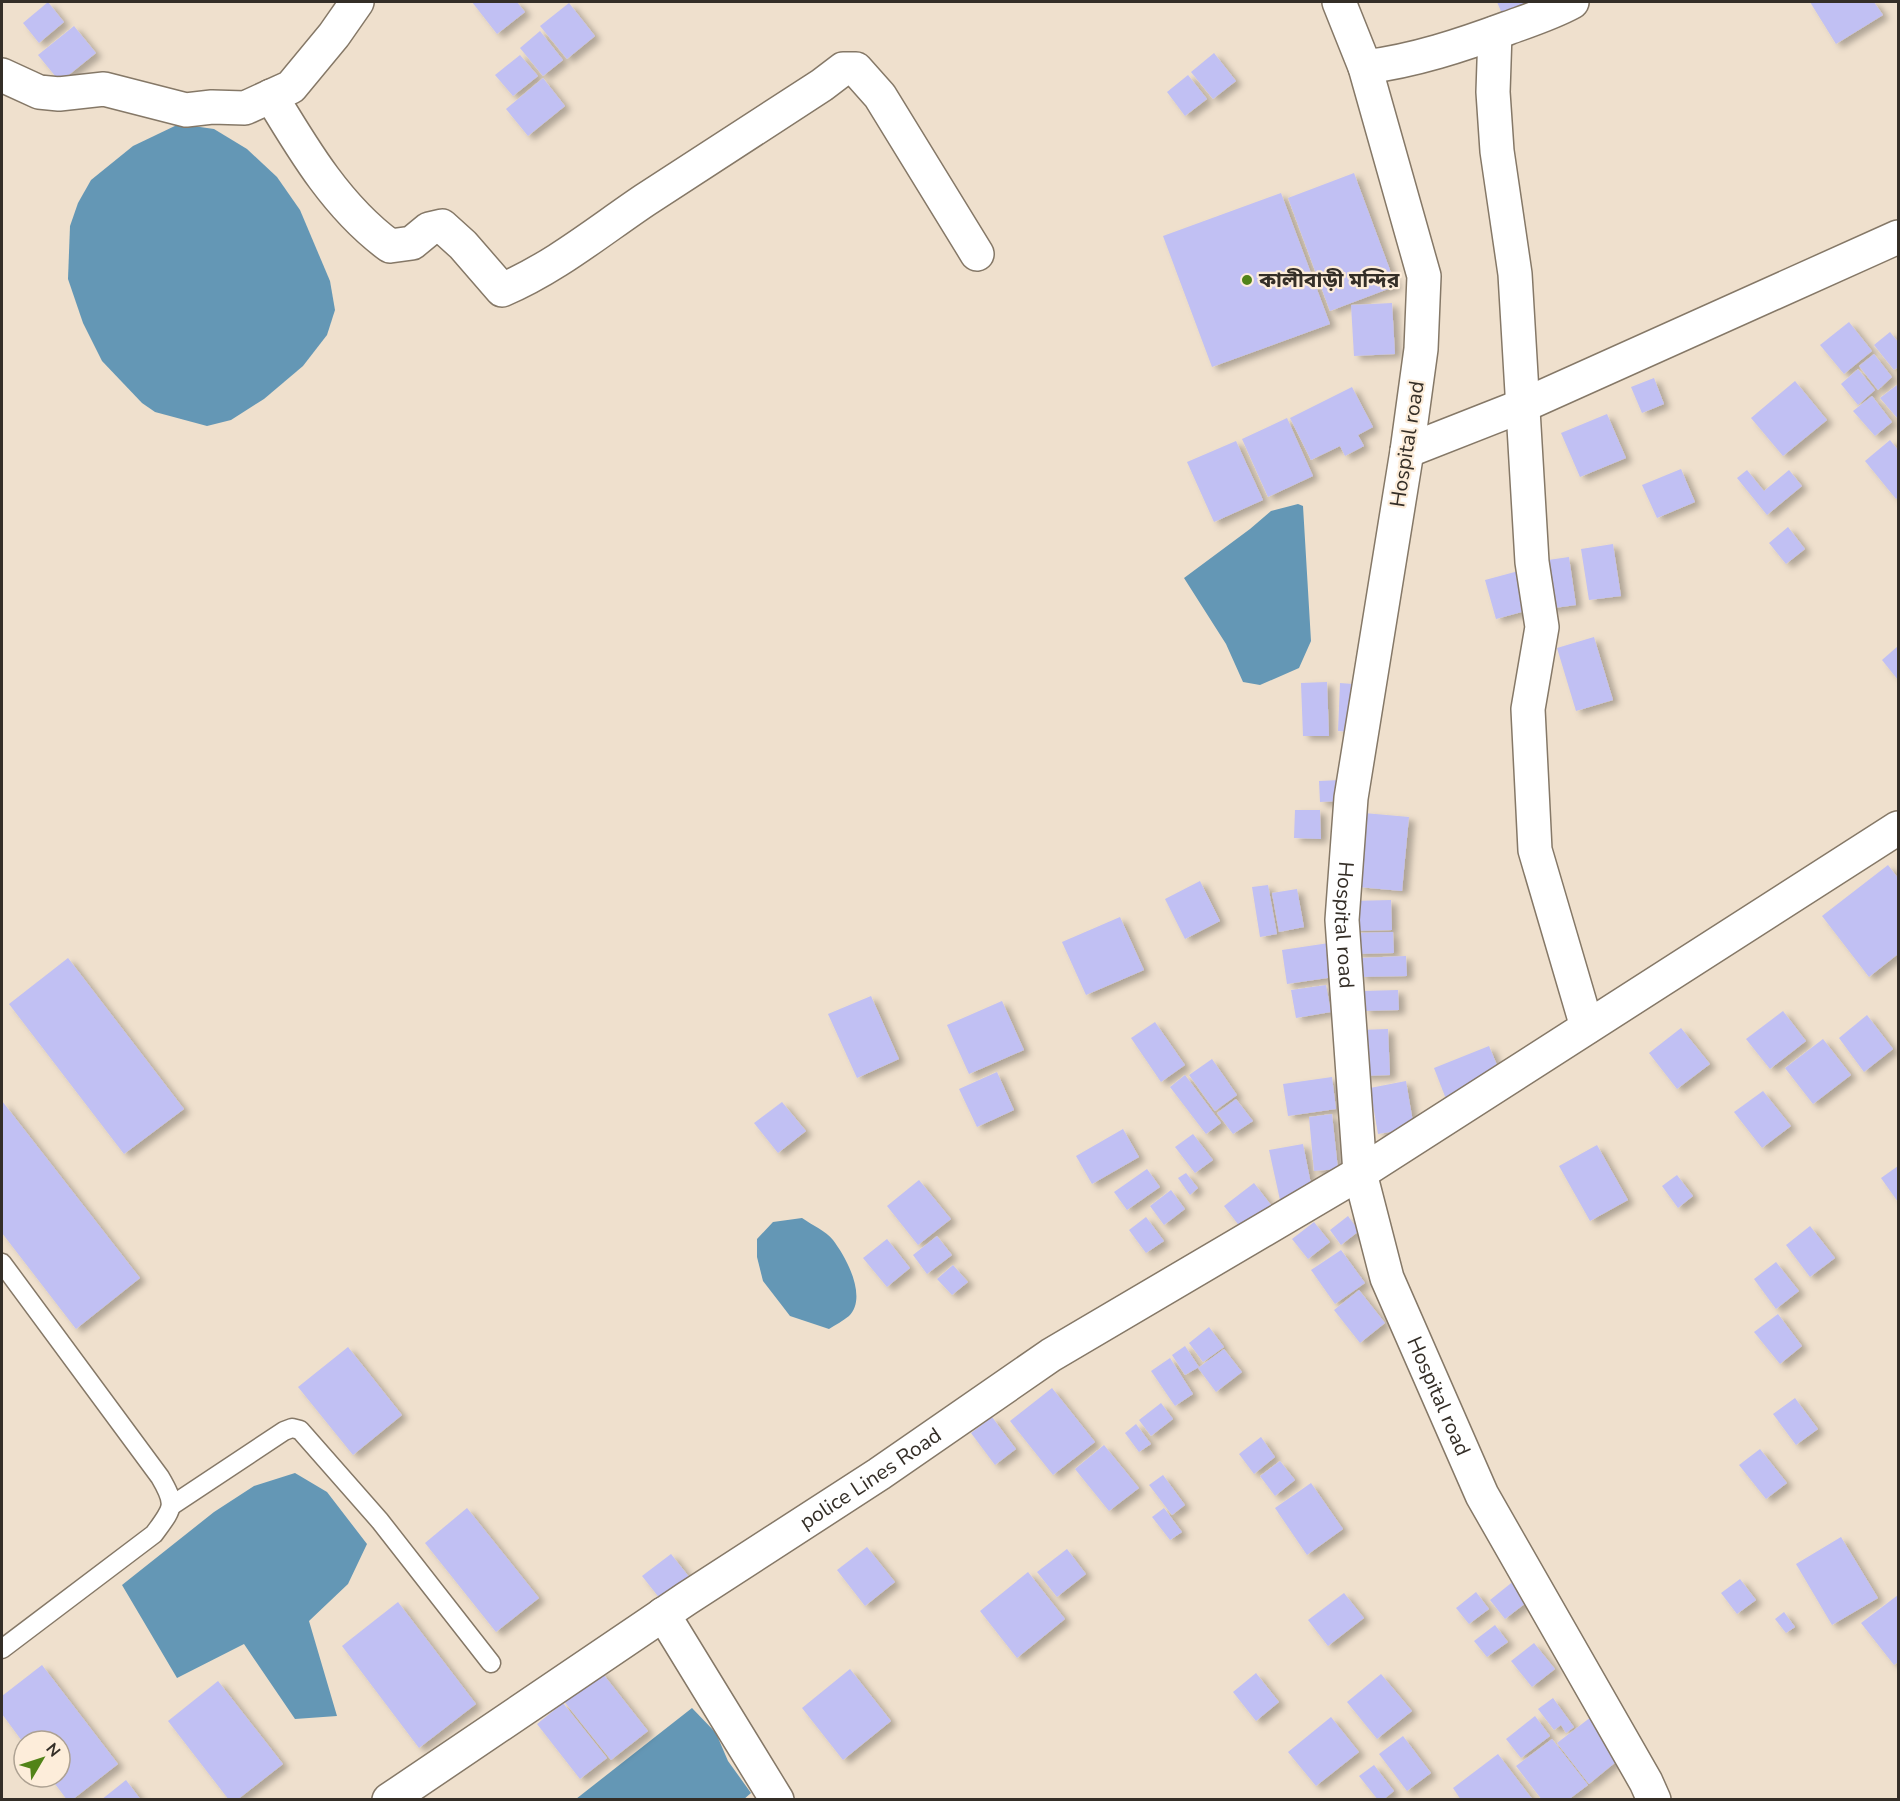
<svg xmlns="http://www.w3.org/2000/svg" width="1900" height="1801" font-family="'Nunito Sans','Noto Sans Bengali',sans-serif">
<defs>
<filter id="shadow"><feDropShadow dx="6" dy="4" stdDeviation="3" flood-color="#0004"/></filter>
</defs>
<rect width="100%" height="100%" fill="#efe0cd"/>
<g fill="#6497b5">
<polygon points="179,124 214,129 247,149 277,177 300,210 330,281 335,310 327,335 303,366 264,399 231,420 207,426 155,412 142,403 102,361 83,323 68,279 70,226 78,203 91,180 133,146"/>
<polygon points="1298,504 1303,506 1311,641 1299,668 1260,685 1243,682 1226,644 1184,578 1250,529 1271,511"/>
<path d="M 802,1218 C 812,1225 826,1231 833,1240 C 846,1257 868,1297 849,1316 C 843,1321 835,1325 829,1329 L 790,1316 L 780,1303 L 763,1281 L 757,1257 L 757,1239 L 773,1222 Z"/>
<polygon points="295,1473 327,1492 367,1544 348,1584 309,1621 337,1716 295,1719 244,1644 177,1678 122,1585 214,1512 254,1486"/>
<polygon points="692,1708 716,1733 728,1761 751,1793 743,1800 576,1799"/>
</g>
<g fill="#c1c0f3" filter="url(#shadow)">
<polygon points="48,2 64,22 39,43 23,23"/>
<polygon points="472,2 517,2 525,12 497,34"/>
<polygon points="1497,2 1537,2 1503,16"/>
<polygon points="1810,2 1874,2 1883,15 1836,44"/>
<polygon points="569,3 595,36 567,59 540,26"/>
<polygon points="74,26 96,53 60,82 38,55"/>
<polygon points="540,31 563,60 543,76 520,48"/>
<polygon points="1214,53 1236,81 1213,99 1191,72"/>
<polygon points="520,55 538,76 513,96 495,75"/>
<polygon points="1188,75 1207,99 1185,116 1167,92"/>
<polygon points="543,78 565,106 528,136 506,109"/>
<polygon points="1354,173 1396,286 1330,311 1288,198"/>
<polygon points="1281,193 1330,324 1212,367 1163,236"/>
<polygon points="1392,303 1395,354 1354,356 1351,305"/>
<polygon points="1849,322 1872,351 1844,374 1820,345"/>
<polygon points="1890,332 1898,342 1898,367 1894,370 1874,345"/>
<polygon points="1874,354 1892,377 1878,390 1859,366"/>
<polygon points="1858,369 1875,390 1858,405 1841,384"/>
<polygon points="1654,378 1664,404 1642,413 1631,387"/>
<polygon points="1795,381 1827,420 1783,456 1751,418"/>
<polygon points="1897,385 1898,387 1898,419 1880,398"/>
<polygon points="1352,387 1373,427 1358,435 1364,446 1345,456 1340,446 1311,460 1290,418"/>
<polygon points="1872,396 1892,422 1875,436 1853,411"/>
<polygon points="1607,414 1626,458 1580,477 1561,433"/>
<polygon points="1287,418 1313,476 1268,497 1242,439"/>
<polygon points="1890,440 1898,450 1898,497 1896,499 1865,461"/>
<polygon points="1236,441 1263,500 1214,522 1187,462"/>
<polygon points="1681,469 1695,502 1657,518 1642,485"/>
<polygon points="1747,470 1764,491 1789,470 1802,486 1767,515 1737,478"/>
<polygon points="1788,527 1805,549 1786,564 1769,543"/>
<polygon points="1613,544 1621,596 1589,600 1581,549"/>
<polygon points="1569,557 1576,605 1547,609 1541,561"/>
<polygon points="1526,569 1536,608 1496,619 1485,580"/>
<polygon points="1594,637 1613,700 1576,711 1557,648"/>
<polygon points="1898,646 1898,680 1882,660"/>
<polygon points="1327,682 1329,736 1303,736 1301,683"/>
<polygon points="1340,683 1353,684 1352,732 1338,731"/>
<polygon points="1341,780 1341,801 1320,802 1319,781"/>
<polygon points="1295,810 1320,810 1321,839 1294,838"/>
<polygon points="1364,813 1409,817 1402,891 1358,887"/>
<polygon points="1888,865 1898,878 1898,954 1869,977 1822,916"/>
<polygon points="1200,881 1220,921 1185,939 1165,899"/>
<polygon points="1268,885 1277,934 1260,937 1252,887"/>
<polygon points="1297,889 1304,927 1279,932 1272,893"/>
<polygon points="1391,900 1392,930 1353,931 1352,901"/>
<polygon points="1120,917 1144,970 1086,995 1062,942"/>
<polygon points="1393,932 1394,953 1355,954 1354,933"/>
<polygon points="1329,943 1334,977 1287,984 1282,950"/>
<polygon points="1406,956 1407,976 1359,977 1359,958"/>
<polygon points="68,958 184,1109 124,1154 9,1004"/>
<polygon points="1326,985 1331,1012 1296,1018 1291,990"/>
<polygon points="1398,990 1399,1010 1364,1011 1363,991"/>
<polygon points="871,996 899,1059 857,1078 828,1014"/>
<polygon points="1002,1001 1024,1050 969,1074 947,1025"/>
<polygon points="1783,1011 1806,1041 1770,1069 1746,1039"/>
<polygon points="1867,1015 1893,1049 1864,1072 1839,1038"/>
<polygon points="1155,1022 1185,1065 1161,1082 1131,1038"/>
<polygon points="1681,1028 1710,1064 1677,1089 1649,1053"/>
<polygon points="1388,1029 1390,1075 1362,1076 1360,1030"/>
<polygon points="1823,1039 1851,1075 1813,1104 1785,1068"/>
<polygon points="1489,1046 1502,1077 1446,1099 1434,1068"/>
<polygon points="1212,1059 1237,1095 1215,1111 1189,1075"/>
<polygon points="997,1072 1014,1110 977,1127 959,1089"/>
<polygon points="1185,1075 1221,1123 1206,1134 1170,1087"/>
<polygon points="1332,1077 1336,1109 1288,1116 1283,1084"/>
<polygon points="1406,1081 1414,1128 1378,1134 1370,1088"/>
<polygon points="1763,1091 1791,1126 1762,1148 1734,1112"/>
<polygon points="1236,1099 1253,1121 1233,1134 1217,1113"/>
<polygon points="2,1101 140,1278 76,1329 2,1233"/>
<polygon points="782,1102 806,1131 778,1153 754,1123"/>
<polygon points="1332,1114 1338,1169 1314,1171 1309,1117"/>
<polygon points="1123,1129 1139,1157 1092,1184 1076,1156"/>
<polygon points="1193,1134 1213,1160 1195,1173 1175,1147"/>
<polygon points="1303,1144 1313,1194 1280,1200 1269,1150"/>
<polygon points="1597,1145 1628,1200 1590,1221 1559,1166"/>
<polygon points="1898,1166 1898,1202 1881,1178"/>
<polygon points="1147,1169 1160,1187 1127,1210 1114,1192"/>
<polygon points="1186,1173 1198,1188 1190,1195 1178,1178"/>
<polygon points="1677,1175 1693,1196 1678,1208 1662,1186"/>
<polygon points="919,1180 951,1219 918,1245 887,1206"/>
<polygon points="1254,1183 1271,1205 1241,1228 1224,1206"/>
<polygon points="1171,1190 1185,1209 1164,1225 1150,1206"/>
<polygon points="1348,1216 1359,1231 1341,1245 1330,1230"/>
<polygon points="1146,1217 1164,1241 1146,1253 1129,1230"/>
<polygon points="1314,1222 1330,1242 1308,1259 1292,1239"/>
<polygon points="1810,1226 1835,1258 1810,1277 1786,1245"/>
<polygon points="937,1236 952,1255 927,1274 913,1255"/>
<polygon points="887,1239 910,1268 887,1287 863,1258"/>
<polygon points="1341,1250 1365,1283 1335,1304 1311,1270"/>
<polygon points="1776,1262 1799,1291 1776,1309 1754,1279"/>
<polygon points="953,1265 968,1282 952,1295 937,1279"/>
<polygon points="1359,1290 1385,1323 1360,1343 1334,1310"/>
<polygon points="1778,1314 1802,1346 1780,1364 1754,1332"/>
<polygon points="1209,1327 1224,1347 1203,1362 1189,1343"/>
<polygon points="1185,1346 1199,1367 1185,1375 1172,1355"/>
<polygon points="348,1347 402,1415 353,1455 298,1387"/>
<polygon points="1224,1349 1242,1372 1216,1392 1198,1368"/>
<polygon points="1170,1358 1193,1394 1175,1406 1151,1371"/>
<polygon points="1052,1388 1095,1442 1053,1475 1010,1421"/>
<polygon points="1795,1398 1818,1429 1796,1445 1773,1414"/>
<polygon points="1161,1403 1173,1419 1151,1436 1139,1420"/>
<polygon points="992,1417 1016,1449 995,1465 971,1433"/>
<polygon points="1136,1424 1151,1444 1139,1452 1125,1433"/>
<polygon points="1261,1437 1275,1457 1254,1474 1239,1454"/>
<polygon points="1104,1445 1139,1488 1109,1511 1075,1469"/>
<polygon points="1760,1449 1787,1483 1766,1499 1739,1465"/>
<polygon points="1280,1461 1295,1480 1275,1496 1260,1476"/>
<polygon points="1163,1475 1185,1505 1172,1515 1149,1485"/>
<polygon points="1311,1483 1343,1529 1307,1555 1275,1508"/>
<polygon points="467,1508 539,1598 496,1632 425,1543"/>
<polygon points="1164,1508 1182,1532 1170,1540 1152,1517"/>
<polygon points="1841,1537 1878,1598 1832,1625 1796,1564"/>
<polygon points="867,1547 895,1582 865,1606 837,1570"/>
<polygon points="1067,1549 1086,1574 1057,1597 1037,1572"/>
<polygon points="671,1554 690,1578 661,1600 642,1576"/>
<polygon points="1028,1572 1065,1619 1017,1658 980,1611"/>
<polygon points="1520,1576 1535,1596 1505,1619 1490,1600"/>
<polygon points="1740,1579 1756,1600 1737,1614 1721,1593"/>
<polygon points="1476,1592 1489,1609 1469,1624 1456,1608"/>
<polygon points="1344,1593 1364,1618 1328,1646 1308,1620"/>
<polygon points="1898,1595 1898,1662 1894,1665 1861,1623"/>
<polygon points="398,1602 476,1704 419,1748 342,1646"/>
<polygon points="1784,1612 1795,1627 1786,1633 1775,1619"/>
<polygon points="1495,1625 1508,1642 1487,1657 1474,1641"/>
<polygon points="1534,1643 1555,1669 1532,1687 1511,1661"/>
<polygon points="42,1665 118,1764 72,1800 67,1800 50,1777 60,1777 60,1741 22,1741 2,1714 2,1696"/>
<polygon points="850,1669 891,1721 843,1760 802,1708"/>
<polygon points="600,1670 648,1731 611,1760 563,1700"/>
<polygon points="1256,1673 1279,1702 1256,1721 1233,1692"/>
<polygon points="1381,1674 1412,1711 1377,1739 1347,1702"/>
<polygon points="218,1681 283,1764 237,1800 229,1800 168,1721"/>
<polygon points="1553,1698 1574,1727 1566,1733 1561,1725 1554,1730 1538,1709"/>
<polygon points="563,1703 607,1758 580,1779 537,1724"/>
<polygon points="1535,1716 1550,1736 1521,1758 1506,1739"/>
<polygon points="1331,1717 1359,1752 1316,1786 1288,1752"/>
<polygon points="1591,1717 1622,1757 1589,1784 1557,1743"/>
<polygon points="1403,1736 1431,1773 1407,1791 1379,1754"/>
<polygon points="1552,1739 1588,1785 1568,1800 1542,1800 1516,1766"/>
<polygon points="1498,1754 1533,1800 1461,1800 1453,1788"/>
<polygon points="1374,1765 1394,1791 1383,1800 1378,1800 1359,1776"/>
<polygon points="126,1780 141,1800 101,1800"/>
</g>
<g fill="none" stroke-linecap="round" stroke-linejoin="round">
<g stroke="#857867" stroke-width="21">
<g id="service">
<path d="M 2,1263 L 160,1477 C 177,1506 173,1508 154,1534 L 2,1649"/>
<polyline points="171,1506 284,1431 292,1428 300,1430 380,1521 491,1663"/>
</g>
</g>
<g stroke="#857867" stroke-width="36">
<g id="minor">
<polyline points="1495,33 1493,92 1497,151 1515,274 1532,562 1542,627 1528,709 1535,850 1587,1027"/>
<path d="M 1365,67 C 1414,61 1462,45 1508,28 C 1530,20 1552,13 1572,2"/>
<polyline points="2,75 39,92 59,94 104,89 186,110 212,107 245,108 291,87 334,35 357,2"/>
<path d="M 271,96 C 304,151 338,208 390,246 L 412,243 L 429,229 L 442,226 L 463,245 L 502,290 C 554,268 599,231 645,200 C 704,161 763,123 822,85 L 843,69 L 856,69 L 880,96 L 977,254"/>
<polyline points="1407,451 1524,405 1898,237"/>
<polyline points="663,1614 777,1800"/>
<path id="s1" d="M 389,1800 L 686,1599 L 879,1474 L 1051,1355 L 1360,1173 L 1898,828"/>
</g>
</g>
<g stroke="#857867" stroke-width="36">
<g id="tertiary">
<path id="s2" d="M 1339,2 L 1365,67 L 1424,276 L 1421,349 L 1407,451 L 1351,798 L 1342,920 L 1360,1173 L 1387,1278 L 1482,1495 L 1646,1782 L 1654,1800"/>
</g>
</g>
<use href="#service" stroke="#fff" stroke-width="18"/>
<use href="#minor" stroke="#fff" stroke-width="33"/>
<use href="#tertiary" stroke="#fff" stroke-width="33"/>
</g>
<circle fill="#518318" stroke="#fdedda" stroke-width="2" cx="1247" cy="280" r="6"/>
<g text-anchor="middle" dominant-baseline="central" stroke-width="4.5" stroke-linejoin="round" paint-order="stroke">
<g font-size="21" font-weight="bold" fill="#342e27" stroke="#fdedda" text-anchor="start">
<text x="1259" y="280">কালীবাড়ী মন্দির</text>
</g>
<g font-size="21" fill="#342e27" stroke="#fdedda">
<text transform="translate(1407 444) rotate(-81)">Hospital road</text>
<text stroke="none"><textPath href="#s2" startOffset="942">Hospital road</textPath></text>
<text stroke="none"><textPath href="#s2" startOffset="1428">Hospital road</textPath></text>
<text stroke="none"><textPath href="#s1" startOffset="579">police Lines Road</textPath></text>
</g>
</g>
<rect width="1900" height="1801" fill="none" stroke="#342e27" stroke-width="6"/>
<g transform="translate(42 1759) rotate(51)"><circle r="28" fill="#fdedda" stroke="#ada192" stroke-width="1.5"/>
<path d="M0-4.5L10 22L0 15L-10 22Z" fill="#518318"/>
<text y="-9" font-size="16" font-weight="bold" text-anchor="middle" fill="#342e27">N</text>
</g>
</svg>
